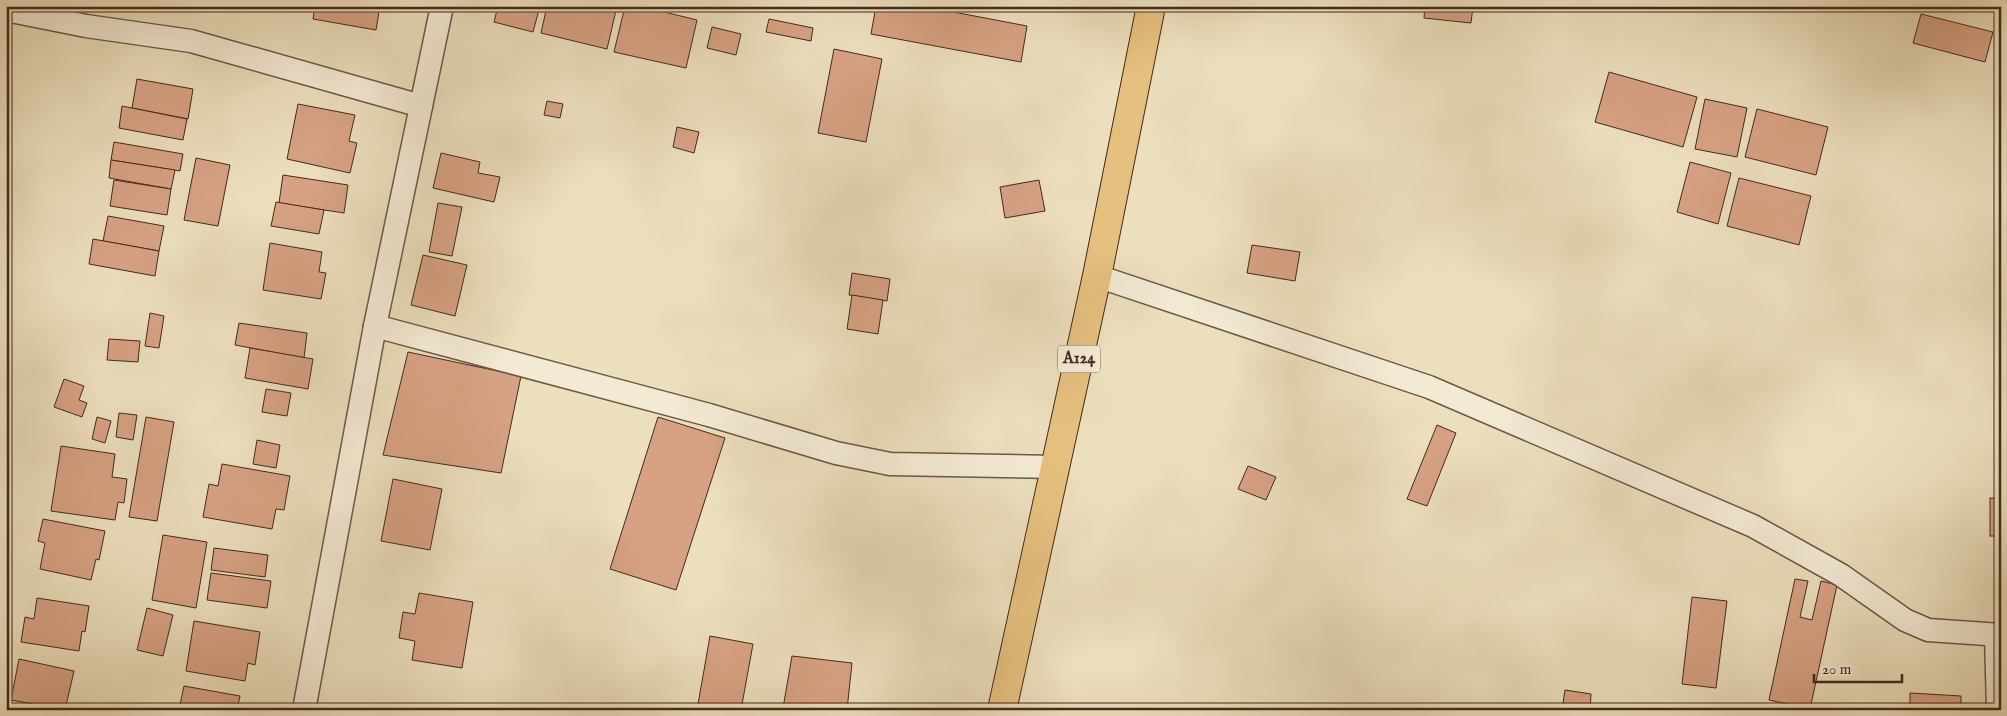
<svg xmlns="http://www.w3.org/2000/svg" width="2007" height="716" font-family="'IM FELL English',serif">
<rect width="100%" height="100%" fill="#ecdfbd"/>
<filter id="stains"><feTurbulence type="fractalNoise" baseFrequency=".004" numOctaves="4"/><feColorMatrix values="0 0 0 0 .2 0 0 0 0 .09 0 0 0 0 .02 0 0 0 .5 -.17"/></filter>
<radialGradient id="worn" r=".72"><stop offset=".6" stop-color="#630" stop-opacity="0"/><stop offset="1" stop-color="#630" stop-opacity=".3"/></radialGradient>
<g fill="#d7a284" stroke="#432a1d">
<polygon points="315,6 380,6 376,30 313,19"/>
<polygon points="498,6 540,6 533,32 494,22"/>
<polygon points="547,6 617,6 607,49 541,33"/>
<polygon points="625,6 640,6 697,20 686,68 614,52"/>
<polygon points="876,6 922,6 1027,26 1021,62 871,34"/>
<polygon points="1425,6 1473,6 1471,23 1424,18"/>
<polygon points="1921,14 1993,32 1985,62 1913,43"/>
<polygon points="769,19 813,28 811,41 766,32"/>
<polygon points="712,27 741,34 736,55 707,48"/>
<polygon points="834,49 882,59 866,142 818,133"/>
<polygon points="1609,72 1697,97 1683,147 1595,122"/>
<polygon points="137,79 193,89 188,119 132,108"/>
<polygon points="1705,99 1747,108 1737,157 1695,149"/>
<polygon points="547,101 563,104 560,118 544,115"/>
<polygon points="298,104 355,115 349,141 357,143 350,173 287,159"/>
<polygon points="122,106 187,119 183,140 119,128"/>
<polygon points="1757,109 1828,127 1816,175 1745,157"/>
<polygon points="677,127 699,132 694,153 673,147"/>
<polygon points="114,142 183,154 180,171 111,160"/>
<polygon points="441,153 480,162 478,173 500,177 494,202 433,188"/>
<polygon points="196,158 230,165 218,226 184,220"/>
<polygon points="111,160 175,170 171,189 109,178"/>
<polygon points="1690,162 1731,173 1718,224 1677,212"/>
<polygon points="283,175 348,185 344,213 279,203"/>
<polygon points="1739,178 1811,196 1799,245 1727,226"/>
<polygon points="114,180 171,189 167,215 110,206"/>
<polygon points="1039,180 1045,211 1005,218 1000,187"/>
<polygon points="276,202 324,210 319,234 271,226"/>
<polygon points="438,203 462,207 452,256 429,252"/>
<polygon points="108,216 164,226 159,251 103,241"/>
<polygon points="93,239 159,251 155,276 89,264"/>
<polygon points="270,243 322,252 319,272 326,273 321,299 263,290"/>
<polygon points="1252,245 1300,252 1295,281 1247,273"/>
<polygon points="423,255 467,265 455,316 411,305"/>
<polygon points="852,273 890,279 887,301 849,295"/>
<polygon points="852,295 883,300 878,334 847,329"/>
<polygon points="150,313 164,316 159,348 145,346"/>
<polygon points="239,323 307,333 304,358 235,345"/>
<polygon points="109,339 140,341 138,362 107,360"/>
<polygon points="250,348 313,359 308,389 245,378"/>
<polygon points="408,352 521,376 501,473 383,455"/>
<polygon points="64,379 84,386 79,400 87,403 82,417 54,407"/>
<polygon points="266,389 291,393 287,416 262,412"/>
<polygon points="2000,412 2001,412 2001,474 1995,473"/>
<polygon points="119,413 137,415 133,440 116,437"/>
<polygon points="97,417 111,421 105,443 92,439"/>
<polygon points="146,417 174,422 157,521 129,517"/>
<polygon points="658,417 725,438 676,590 610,569"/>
<polygon points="1437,425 1456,433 1427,506 1407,499"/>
<polygon points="257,440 280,445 276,468 253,464"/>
<polygon points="61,446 115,454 112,477 127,479 124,503 118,502 115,520 51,511"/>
<polygon points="222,464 290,476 284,510 276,509 272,529 203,517 209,484 218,486"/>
<polygon points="1248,466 1276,477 1266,500 1238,489"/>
<polygon points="393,479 442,489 430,550 381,541"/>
<rect x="1990" y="498" width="11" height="38"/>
<polygon points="43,519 105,531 99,560 96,559 91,580 40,569 45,543 38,541"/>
<polygon points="163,535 207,542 196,608 152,600"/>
<polygon points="214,548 268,555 265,577 211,570"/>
<polygon points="211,573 271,581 267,608 207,600"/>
<polygon points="1795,579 1808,581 1800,617 1812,620 1821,581 1837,585 1810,709 1769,700"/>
<polygon points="419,593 473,602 462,668 412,660 415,641 399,638 403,612 415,614"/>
<polygon points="1692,597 1727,601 1716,688 1682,684"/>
<polygon points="37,598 89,606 85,632 82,631 79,651 21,642 25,617 34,619"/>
<polygon points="147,608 173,615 163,656 137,650"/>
<polygon points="194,621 260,632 255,665 248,663 245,681 186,671"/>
<polygon points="710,636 753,644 741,710 697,710"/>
<polygon points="792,656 852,663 847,710 783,708"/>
<polygon points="19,659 74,671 65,710 11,700"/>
<polygon points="184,686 240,696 237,710 208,710 180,705"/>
<polygon points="1565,690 1591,694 1590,710 1562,710"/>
<polygon points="1910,693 1961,696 1961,710 1910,710"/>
</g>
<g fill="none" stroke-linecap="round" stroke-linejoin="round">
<g stroke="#6d5745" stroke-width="25">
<g id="minor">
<polyline points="6,10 86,26 191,41 421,106"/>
<polyline points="1097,276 1429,387 1753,526 1841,575 1905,620 1928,630 2001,635"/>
<polyline points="375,326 709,415 836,453 890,464 1055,467"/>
<polyline points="1996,636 1998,710"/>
<polyline points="304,710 375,326 442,6"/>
</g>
</g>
<g stroke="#432a1d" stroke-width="30">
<polyline id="trunk" points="1002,710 1097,276 1151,6"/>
</g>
<use href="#minor" stroke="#f3ead4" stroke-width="22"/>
<use href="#trunk" stroke="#e6c07e" stroke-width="28"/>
</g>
<g text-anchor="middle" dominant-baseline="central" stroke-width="4" stroke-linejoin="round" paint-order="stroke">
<rect fill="#f3ead4" stroke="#786454" stroke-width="1" x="1058" y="345.5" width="42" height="27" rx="4"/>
<g font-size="16" font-weight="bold" fill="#432a1d">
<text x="1079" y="359">A124</text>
</g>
</g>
<rect width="2007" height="716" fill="none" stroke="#ecdfbd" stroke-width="25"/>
<rect x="8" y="8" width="1992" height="701" fill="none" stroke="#432a1d" stroke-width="2.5"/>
<rect x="12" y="12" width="1982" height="691" fill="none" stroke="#432a1d"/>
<path d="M1814 674v8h88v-8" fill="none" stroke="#432a1d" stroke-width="2.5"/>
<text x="1822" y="674" font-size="15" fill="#432a1d" stroke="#f3ead4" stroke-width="4" paint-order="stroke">20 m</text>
<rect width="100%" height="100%" filter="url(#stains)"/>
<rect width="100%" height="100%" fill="url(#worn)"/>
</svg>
